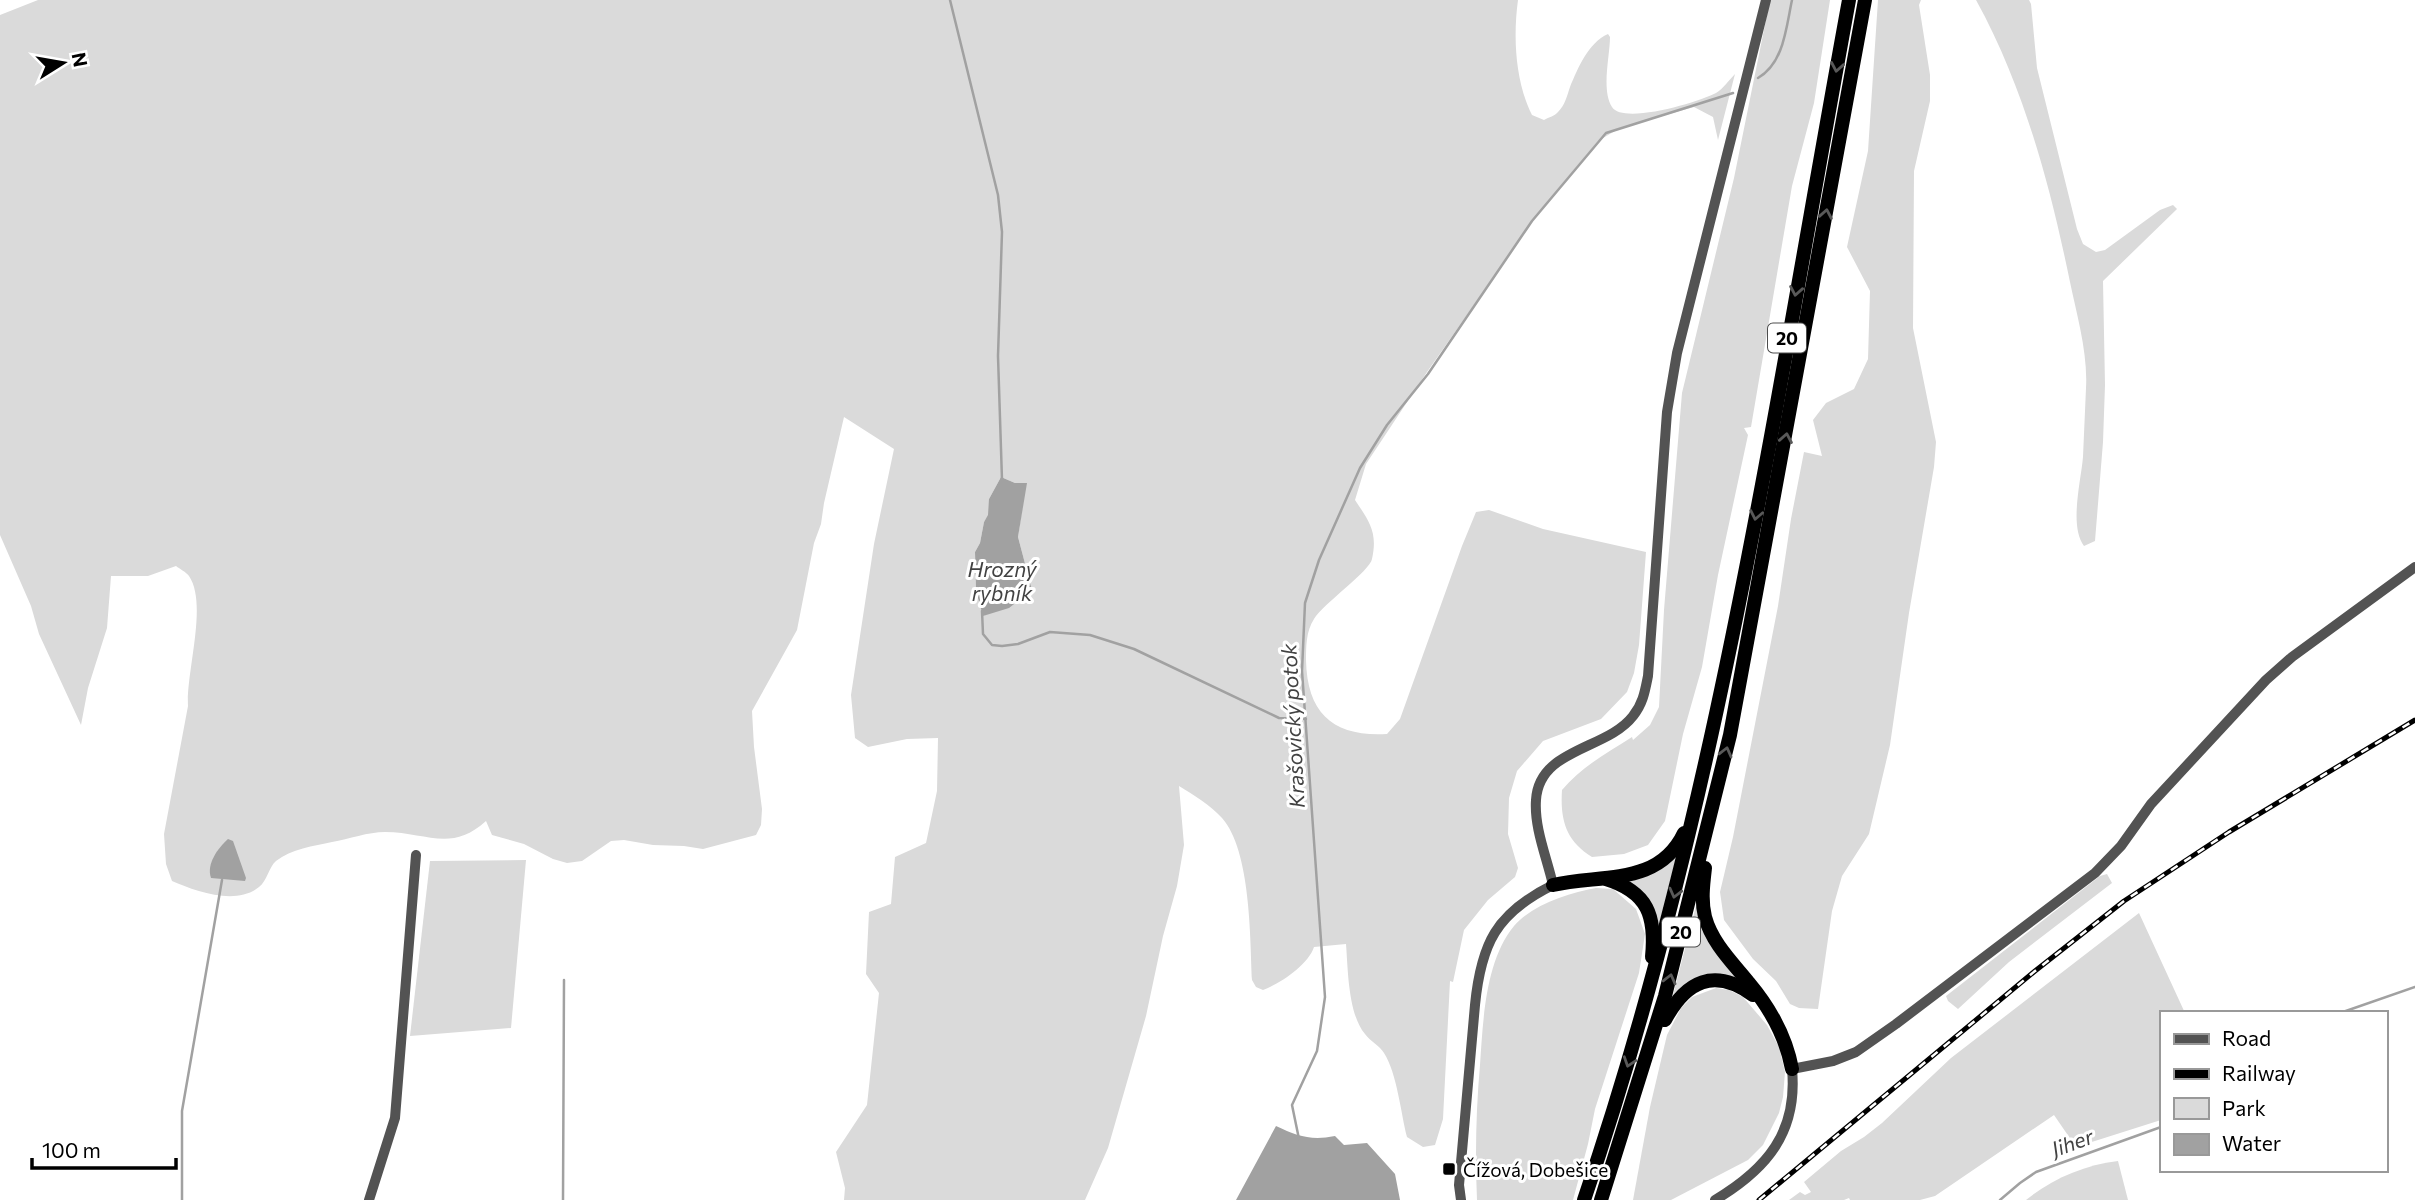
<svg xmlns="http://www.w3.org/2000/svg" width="2415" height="1200" font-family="Commissioner,sans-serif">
<rect width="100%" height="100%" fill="#fff"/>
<g fill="#dadada" fill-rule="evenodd">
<path d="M 38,0 L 1518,0 C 1513,37 1515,81 1532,115 L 1544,120 C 1549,117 1555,116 1558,112 C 1565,105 1567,96 1570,87 C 1578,68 1588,43 1608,34 L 1610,37 C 1610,56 1601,90 1612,107 C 1623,125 1699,102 1716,93 C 1723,89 1729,80 1735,74 L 1718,140 L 1713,117 L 1694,107 L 1620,128 L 1598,141 L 1539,212 L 1427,372 L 1366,464 L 1355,500 C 1369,521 1378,532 1372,559 C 1370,571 1324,603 1314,619 C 1306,631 1306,647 1306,660 C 1307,715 1335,737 1387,734 L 1400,719 L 1462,546 L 1476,512 L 1489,510 L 1543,529 L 1646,552 L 1639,645 L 1634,673 L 1627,692 L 1601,719 L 1543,741 L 1517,771 L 1509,798 L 1508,834 L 1518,868 L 1515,877 L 1488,900 L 1464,930 L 1453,982 L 1450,981 L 1443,1119 L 1435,1145 L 1423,1147 L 1407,1137 C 1401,1114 1397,1073 1384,1053 C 1380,1046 1370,1041 1365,1034 C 1348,1014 1348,969 1346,944 L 1314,947 C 1308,965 1281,983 1263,990 L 1256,987 L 1252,980 C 1250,938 1251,851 1222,818 C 1210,805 1194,795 1179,786 L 1184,845 L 1177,886 L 1163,936 L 1146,1016 L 1108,1148 L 1085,1200 L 844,1200 L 845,1188 L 836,1152 L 867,1105 L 879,993 L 866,974 L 869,912 L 891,904 L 895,857 L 926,843 L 937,791 L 938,738 L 907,739 L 868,747 L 855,738 L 851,695 L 874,544 L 894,449 L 844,417 L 824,503 L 821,524 L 814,543 L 797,630 L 752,711 L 754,747 L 762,809 L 761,825 L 756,835 L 703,849 L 684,846 L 653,845 L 624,840 L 611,841 L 582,861 L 567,863 L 553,859 L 524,844 L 492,835 L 486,821 C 451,853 426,832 385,832 C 368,832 349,839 332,842 C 314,846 291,849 276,861 C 269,867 267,881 259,887 C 236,906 195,891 172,881 L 166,864 L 164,834 L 188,706 C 186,672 208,604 189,576 C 186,572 180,569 176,566 L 148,576 L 111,576 L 107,628 L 88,688 L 81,725 L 39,634 L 31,606 L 0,535 L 0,15 ZM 1001,477 L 1015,483 L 1026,483 L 1018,537 L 1032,590 L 983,616 L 976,591 L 975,552 L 980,543 L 984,522 L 989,515 L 989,499 Z"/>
<path d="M 1770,0 L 1830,0 L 1814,103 L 1792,186 L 1751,427 L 1744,428 L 1748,435 L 1718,575 L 1702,667 L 1683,734 L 1665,821 L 1648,845 L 1624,854 L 1592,857 C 1566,841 1560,820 1562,790 C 1581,767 1607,753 1632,737 L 1633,740 L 1650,725 L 1659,707 L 1664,610 L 1682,393 L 1734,178 Z"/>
<polygon points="1878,0 1921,0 1919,5 1930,75 1930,101 1914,171 1913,328 1936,442 1934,467 1909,613 1890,745 1869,834 1842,876 1832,911 1818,1009 1799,1008 1790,1004 1776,981 1753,959 1724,920 1720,892 1733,837 1778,606 1791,519 1804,452 1822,456 1813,420 1826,403 1854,389 1868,359 1870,291 1847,247 1868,151"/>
<path d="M 1976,0 L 2029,0 L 2031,4 L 2037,68 L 2077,229 L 2083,244 L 2096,252 L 2105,250 L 2160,210 L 2173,205 L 2177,209 L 2103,281 L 2105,385 L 2103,442 L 2095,541 L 2084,546 C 2069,526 2081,481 2083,457 C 2084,434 2085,411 2086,388 C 2088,353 2077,316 2070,282 C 2050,185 2024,87 1976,0 Z"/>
<polygon points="1677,854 1658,928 1621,879"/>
<polygon points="526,860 511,1028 410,1036 430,861"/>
<polygon points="2107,874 2112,883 2009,962 1958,1009 1948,1001 1946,996 2100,876"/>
<path d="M 1596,888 L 1613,889 L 1636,909 L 1645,934 L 1639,973 L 1595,1109 L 1588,1144 L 1573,1200 L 1477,1200 C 1475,1155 1476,1110 1480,1065 C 1483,1022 1485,961 1514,926 C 1533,904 1569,893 1596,888 Z"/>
<polygon points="1696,906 1741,980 1683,986 1673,995"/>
<polygon points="2139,913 2185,1013 2161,1013 2161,1120 2076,1147 2054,1115 1935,1196 1920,1200 1850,1200 1849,1198 1844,1200 1789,1200 1800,1192 1805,1195 1811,1192 1804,1182 1841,1151 1864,1137 1882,1123 1951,1058"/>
<polygon points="1716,988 1729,990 1743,997 1767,1025 1779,1047 1785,1072 1783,1097 1779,1113 1763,1145 1748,1160 1671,1200 1633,1200 1650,1107 1667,1035 1681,1008 1692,997"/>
<path d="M 2118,1161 L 2128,1200 L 2026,1200 C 2052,1179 2084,1165 2118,1161 Z"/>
</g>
<g fill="#a1a1a1">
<polygon points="1001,477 1015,483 1027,483 1018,537 1032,590 1009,608 983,616 976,591 975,552 980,543 984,522 988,515 989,499"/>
<path d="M 228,839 L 233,841 L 246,878 L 245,881 L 211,878 C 206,864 218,848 228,839 Z"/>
<path d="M 1276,1126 C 1297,1136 1311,1141 1335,1136 L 1344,1145 L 1367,1143 L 1395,1174 L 1400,1200 L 1236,1200 Z"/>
</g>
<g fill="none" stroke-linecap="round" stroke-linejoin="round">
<g stroke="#a1a1a1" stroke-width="2.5">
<polyline points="950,0 998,195 1002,232 998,356 1002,480"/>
<path d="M 1758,78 C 1784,63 1786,28 1792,0"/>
<polyline points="982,611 983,634 992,645 1002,646 1018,644 1050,632 1090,635 1134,649 1279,718 1306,719"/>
<polyline points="2340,1013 2415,987"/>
<polyline points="1299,1139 1292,1105 1317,1051 1325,997 1302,671 1305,603 1319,560 1360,468 1387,425 1428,374 1532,221 1606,133 1733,93"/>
<polyline points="182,1200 182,1111 222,880"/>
<polyline points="563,1200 564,980"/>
<polyline points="2000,1200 2020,1183 2036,1172 2161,1127"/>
</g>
<g stroke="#535353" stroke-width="10">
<polyline points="369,1200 395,1118 416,855"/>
<path d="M 1461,1200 L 1459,1185 L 1475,1005 C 1481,944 1496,913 1553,885 C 1547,858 1534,828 1536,800 C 1539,748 1607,750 1633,716 C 1643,704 1645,691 1648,676 L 1667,412 L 1677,353 L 1766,0"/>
<path d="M 1715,1200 C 1767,1169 1798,1132 1792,1069 L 1833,1061 L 1856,1052 L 1896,1024 L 2095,873 L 2121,846 L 2151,804 L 2266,680 L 2292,657 L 2415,567"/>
</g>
<g stroke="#000" stroke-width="14">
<path d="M 1705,868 C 1703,885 1701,901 1705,917 C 1712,943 1733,963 1749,983 C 1770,1008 1786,1037 1792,1069"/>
<path d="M 1606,879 C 1648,892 1656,916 1652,957"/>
<path d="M 1553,885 C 1602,874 1659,886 1684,833"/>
<path d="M 1665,1020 C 1686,981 1714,967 1753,995"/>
<path d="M 1584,1200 C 1717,811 1775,403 1849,0"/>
<polyline points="1601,1200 1665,996 1730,735 1865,0"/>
</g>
<g stroke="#000" stroke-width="5">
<polyline id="rail" points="1759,1200 2035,971 2124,901 2229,832 2415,720"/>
</g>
<use href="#rail" stroke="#fff" stroke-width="2.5" stroke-dasharray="8" stroke-linecap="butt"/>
</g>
<defs><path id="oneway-chevron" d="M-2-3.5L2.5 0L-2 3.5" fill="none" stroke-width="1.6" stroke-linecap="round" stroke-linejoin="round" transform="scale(1.75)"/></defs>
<g stroke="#595959">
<use href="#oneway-chevron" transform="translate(1837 67) rotate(100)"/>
<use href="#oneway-chevron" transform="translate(1826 214) rotate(-80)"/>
<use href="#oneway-chevron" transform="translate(1796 291) rotate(100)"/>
<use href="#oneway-chevron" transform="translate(1786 438) rotate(-80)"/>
<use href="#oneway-chevron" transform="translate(1756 515) rotate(101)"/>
<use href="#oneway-chevron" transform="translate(1726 752) rotate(-76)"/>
<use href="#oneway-chevron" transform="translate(1675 893) rotate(104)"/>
<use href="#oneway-chevron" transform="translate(1670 979) rotate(-76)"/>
<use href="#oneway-chevron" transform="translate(1629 1062) rotate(108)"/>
</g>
<rect fill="#000" stroke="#fff" stroke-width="2.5" x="1442" y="1162" width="14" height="14" rx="3.5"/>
<g text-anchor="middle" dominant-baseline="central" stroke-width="6" stroke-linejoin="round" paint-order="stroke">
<g fill="#fff" stroke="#4c4c4c" stroke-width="2">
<rect x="1768" y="323.5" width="38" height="29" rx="5"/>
<rect x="1662" y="917.5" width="38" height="29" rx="5"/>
</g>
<g font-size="18" font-weight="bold" fill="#000">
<text x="1787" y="338">20</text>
<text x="1681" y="932">20</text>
</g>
<g font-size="19" fill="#000" stroke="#fff" text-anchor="start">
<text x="1463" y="1169">Čížová, Dobešice</text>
</g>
<g font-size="21" font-style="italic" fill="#424242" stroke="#fff">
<text x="1002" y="568">Hrozný<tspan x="1002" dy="24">rybník</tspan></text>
<text transform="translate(1292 726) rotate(-93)">Krašovický potok</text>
<text transform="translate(2072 1142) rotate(-20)">Jiher</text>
</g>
</g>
<rect x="2160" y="1011" width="228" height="161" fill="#ffffff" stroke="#999999" stroke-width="2"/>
<rect x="2174" y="1034" width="35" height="10" fill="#535353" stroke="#999999" stroke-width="2"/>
<text x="2222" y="1046" font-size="21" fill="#000000">Road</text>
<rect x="2174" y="1069" width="35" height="10" fill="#000000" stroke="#999999" stroke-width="2"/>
<text x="2222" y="1081" font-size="21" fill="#000000">Railway</text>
<rect x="2174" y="1098" width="35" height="21" fill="#dadada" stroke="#999999" stroke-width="2"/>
<text x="2222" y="1116" font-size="21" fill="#000000">Park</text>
<rect x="2174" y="1134" width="35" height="21" fill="#a1a1a1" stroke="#999999" stroke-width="2"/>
<text x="2222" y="1151" font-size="21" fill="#000000">Water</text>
<g transform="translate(63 63) rotate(79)" stroke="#ffffff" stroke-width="5" paint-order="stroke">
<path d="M0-5L12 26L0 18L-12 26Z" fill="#000000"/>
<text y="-10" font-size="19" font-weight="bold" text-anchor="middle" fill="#000000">N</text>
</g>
<path d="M32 1158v10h144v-10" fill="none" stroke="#000000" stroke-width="3.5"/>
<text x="42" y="1158" font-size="21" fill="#000000" stroke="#ffffff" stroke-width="5" paint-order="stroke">100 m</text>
</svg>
